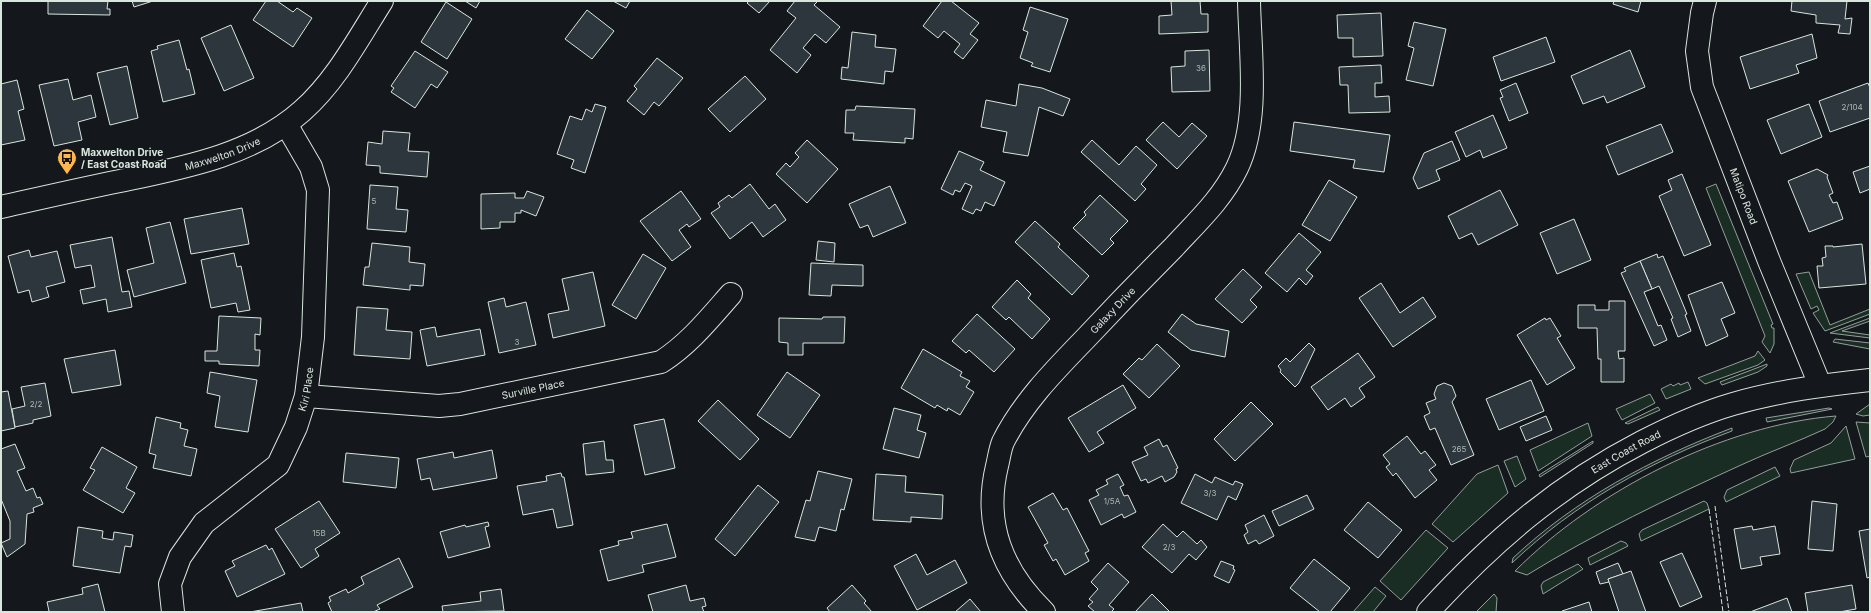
<svg xmlns="http://www.w3.org/2000/svg" width="1871" height="613" font-family="Inter,sans-serif">
<rect width="100%" height="100%" fill="#14181c"/>
<g fill="#1a2d24" stroke="#939e99">
<polygon points="1716,184 1773,324 1771,325 1772,328 1774,328 1774,344 1770,353 1762,342 1765,336 1706,188"/>
<polygon points="1809,272 1830,325 1870,309 1870,314 1825,331 1813,313 1819,310 1817,306 1811,309 1796,274"/>
<polygon points="1870,318 1870,321 1842,331 1870,335 1870,338 1830,333"/>
<polygon points="1835,339 1870,343 1870,349 1833,342"/>
<polygon points="1758,351 1765,360 1758,365 1705,384 1698,378 1755,356"/>
<polygon points="1767,364 1767,366 1758,372 1722,385 1720,382"/>
<polygon points="1688,382 1691,389 1666,399 1661,389 1671,384 1673,386 1679,383 1680,385"/>
<polygon points="1650,394 1655,403 1622,420 1616,409"/>
<polygon points="1870,404 1870,415 1863,416 1856,414"/>
<polygon points="1658,407 1660,410 1628,424 1625,423"/>
<polygon points="1829,408 1832,409 1767,422 1766,418"/>
<path d="M 1836,416 L 1833,422 L 1825,429 C 1797,442 1769,452 1741,465 C 1669,498 1595,533 1527,575 L 1515,571 C 1595,491 1723,425 1836,416 Z"/>
<polygon points="1856,422 1870,423 1870,456 1866,457"/>
<polygon points="1588,423 1592,436 1538,471 1530,450"/>
<polygon points="1846,426 1855,459 1791,473 1790,469 1794,460 1831,443"/>
<path d="M 1732,428 L 1732,431 C 1651,461 1575,503 1512,563 L 1513,558 C 1576,499 1651,459 1732,428 Z"/>
<polygon points="1593,441 1593,443 1540,477 1539,475"/>
<polygon points="1517,456 1526,479 1515,487 1504,461"/>
<polygon points="1498,465 1508,493 1453,542 1432,524 1477,474"/>
<polygon points="1775,467 1780,476 1726,502 1724,497 1727,490"/>
<polygon points="1704,501 1707,503 1709,509 1641,541 1639,534 1642,530"/>
<polygon points="1426,530 1448,548 1401,600 1380,581"/>
<polygon points="1621,541 1626,543 1628,546 1590,565 1588,558"/>
<polygon points="1578,564 1583,569 1543,594 1541,586 1543,582"/>
<polygon points="1375,587 1386,596 1373,612 1353,612"/>
<polygon points="1494,594 1497,598 1496,612 1476,612"/>
</g>
<g fill="#2c363c" stroke="#d8e6dc">
<polygon points="48,1 108,1 107,9 110,9 110,15 48,14"/>
<polygon points="132,1 153,1 134,7"/>
<polygon points="266,1 277,1 293,12 297,8 312,18 293,47 253,20"/>
<polygon points="465,1 480,1 476,8"/>
<polygon points="613,1 630,1 626,8"/>
<polygon points="749,1 770,1 759,13 747,3"/>
<polygon points="795,1 818,1 814,5 840,27 826,43 815,34 803,48 811,55 797,73 770,50 796,18 787,11"/>
<polygon points="942,1 951,1 979,23 970,34 978,40 963,59 954,52 960,44 944,31 938,38 923,26"/>
<polygon points="1171,1 1200,1 1201,14 1208,14 1208,32 1159,34 1159,16 1172,15"/>
<polygon points="1614,1 1641,1 1638,12 1613,4"/>
<polygon points="1792,1 1847,1 1845,19 1852,18 1850,34 1838,33 1840,25 1816,23 1816,15 1791,11"/>
<polygon points="446,2 472,19 447,59 421,42"/>
<polygon points="1030,7 1068,19 1050,72 1031,66 1033,63 1020,58 1028,32 1023,30"/>
<polygon points="587,10 614,31 592,59 565,39"/>
<polygon points="1381,13 1383,56 1353,57 1353,38 1338,38 1337,15"/>
<polygon points="1414,22 1446,29 1433,86 1406,80 1414,48 1408,46"/>
<polygon points="231,25 254,78 224,91 201,38"/>
<polygon points="852,32 876,35 875,47 896,49 893,72 885,71 884,84 841,79 842,67 848,68"/>
<polygon points="1812,34 1817,58 1796,65 1799,73 1750,89 1740,57"/>
<polygon points="1546,37 1555,62 1501,81 1493,57"/>
<polygon points="179,40 187,70 189,69 195,94 163,102 151,51 158,49 157,46"/>
<polygon points="1209,50 1210,91 1172,92 1171,67 1185,66 1185,51"/>
<polygon points="1630,50 1645,87 1607,103 1604,96 1583,104 1571,76"/>
<polygon points="415,51 448,72 437,88 431,84 415,108 391,92 394,88 391,86"/>
<polygon points="657,58 683,78 659,106 654,102 644,115 627,101 637,89 634,86"/>
<polygon points="1381,65 1382,83 1375,83 1375,97 1389,96 1390,112 1349,113 1348,85 1340,85 1339,67"/>
<polygon points="127,66 138,118 110,125 97,73"/>
<polygon points="745,76 766,99 730,132 708,109"/>
<polygon points="68,79 73,100 91,95 96,117 78,122 82,140 54,146 39,85"/>
<polygon points="17,80 24,109 18,111 25,140 1,145 1,84"/>
<polygon points="1516,83 1528,113 1509,121 1500,98 1503,97 1500,90"/>
<polygon points="1868,83 1870,88 1870,118 1830,132 1819,101"/>
<polygon points="1019,84 1042,88 1070,99 1063,116 1039,107 1028,156 1003,152 1007,132 981,127 986,100 1016,106"/>
<polygon points="595,104 606,107 585,173 571,168 574,160 557,154 570,116 582,120 586,109 592,112"/>
<polygon points="1809,104 1822,137 1781,154 1767,120"/>
<polygon points="856,106 915,109 913,139 905,138 905,143 853,140 854,133 845,133 846,110 855,110"/>
<polygon points="1493,115 1507,148 1483,158 1480,150 1466,157 1455,132"/>
<polygon points="1163,122 1179,137 1192,123 1207,136 1177,169 1146,140"/>
<polygon points="1294,122 1390,135 1384,172 1353,168 1355,160 1290,151"/>
<polygon points="1661,124 1673,152 1618,175 1606,146"/>
<polygon points="383,131 410,133 408,151 429,152 427,177 380,173 380,166 366,165 368,142 382,144"/>
<polygon points="807,140 838,169 807,203 776,174 786,163 790,167 799,157 795,153"/>
<polygon points="1092,140 1119,165 1136,146 1157,165 1141,184 1146,189 1135,201 1081,152"/>
<polygon points="1452,141 1460,160 1436,170 1440,180 1418,189 1413,178 1424,153"/>
<polygon points="959,151 984,162 980,170 1005,182 994,206 985,202 981,211 976,209 973,214 962,209 972,186 965,183 960,192 955,190 953,195 941,189"/>
<polygon points="1870,166 1870,189 1860,193 1853,172"/>
<polygon points="1817,169 1828,175 1827,177 1833,193 1829,195 1833,203 1837,202 1843,219 1809,232 1788,181"/>
<polygon points="1682,174 1711,245 1684,256 1659,196 1672,190 1668,180"/>
<polygon points="1329,180 1357,197 1330,241 1302,225"/>
<polygon points="750,184 769,209 775,204 786,220 763,237 752,222 730,239 711,213 720,207 718,203 729,195 732,198"/>
<polygon points="370,185 398,187 396,209 408,210 406,232 367,229"/>
<polygon points="890,186 906,223 873,237 868,225 860,228 849,204"/>
<polygon points="1500,190 1518,225 1478,245 1472,233 1459,239 1448,216"/>
<polygon points="527,191 544,197 536,216 521,210 521,213 515,213 515,222 500,222 500,228 481,229 481,194 515,193 515,198 524,198"/>
<polygon points="681,191 701,219 689,227 687,224 679,230 691,247 672,261 640,221"/>
<polygon points="1100,195 1128,221 1110,239 1114,243 1102,255 1073,228 1086,215 1084,212"/>
<polygon points="242,208 249,244 191,254 184,219"/>
<polygon points="1574,219 1591,260 1557,274 1540,233"/>
<polygon points="1035,221 1060,244 1058,247 1089,276 1072,295 1015,242"/>
<polygon points="170,222 186,283 134,297 127,270 154,263 146,228"/>
<polygon points="1299,233 1321,252 1306,270 1313,276 1306,285 1299,278 1287,292 1265,273"/>
<polygon points="112,237 122,292 129,291 132,307 108,312 106,299 83,304 80,290 95,287 91,265 75,268 70,245"/>
<polygon points="818,241 835,243 834,262 816,260"/>
<polygon points="372,243 410,247 409,262 425,264 423,286 410,285 410,290 363,285 365,267 369,267"/>
<polygon points="1862,244 1866,284 1819,288 1817,266 1823,266 1822,258 1826,257 1825,246 1833,246 1833,247"/>
<polygon points="29,250 31,257 57,251 65,282 46,287 49,297 32,302 29,290 18,293 8,256"/>
<polygon points="234,253 237,267 241,266 250,310 238,312 236,303 211,308 201,260"/>
<polygon points="643,254 666,268 636,319 612,305"/>
<polygon points="1657,254 1658,258 1663,256 1687,314 1685,315 1691,331 1678,337 1671,319 1673,318 1659,286 1652,289 1640,261"/>
<polygon points="1640,261 1652,289 1644,292 1658,326 1661,325 1667,340 1654,346 1621,273 1626,271 1624,268"/>
<polygon points="811,263 863,265 863,286 832,285 831,296 809,295"/>
<polygon points="1243,269 1262,287 1250,300 1257,307 1242,323 1215,299"/>
<polygon points="593,272 605,326 553,338 548,314 569,310 562,279"/>
<polygon points="1017,280 1031,294 1028,298 1050,319 1032,339 1009,317 1006,320 992,307"/>
<polygon points="1722,282 1735,313 1721,319 1728,336 1706,346 1688,295"/>
<polygon points="1381,283 1400,313 1423,297 1436,317 1393,347 1359,298"/>
<polygon points="504,298 506,307 526,302 536,345 499,353 488,302"/>
<polygon points="1609,301 1625,301 1625,351 1618,351 1619,359 1624,358 1624,382 1601,382 1601,359 1598,359 1597,328 1578,328 1578,305 1595,305 1595,310 1609,310"/>
<polygon points="357,307 388,309 386,330 412,332 410,359 354,355"/>
<polygon points="977,314 1015,349 994,372 969,350 966,353 952,341"/>
<polygon points="1182,314 1196,324 1229,331 1225,357 1191,350 1168,332"/>
<polygon points="219,316 261,318 260,335 255,334 255,350 260,350 259,366 219,364 219,361 205,361 205,351 217,351"/>
<polygon points="823,317 845,317 844,343 803,343 803,355 788,355 788,343 779,342 779,318 822,319"/>
<polygon points="1545,318 1546,320 1550,318 1561,336 1557,338 1575,368 1547,385 1517,335"/>
<polygon points="435,327 437,337 480,329 485,355 427,366 420,330"/>
<polygon points="1309,343 1315,349 1299,383 1295,387 1280,372 1281,370 1278,366 1286,358 1290,362"/>
<polygon points="1157,344 1180,366 1149,398 1123,374 1139,358 1142,360"/>
<polygon points="923,349 962,372 960,376 970,381 966,387 974,392 960,415 948,408 947,411 937,405 935,408 901,388"/>
<polygon points="115,350 121,385 72,393 64,359"/>
<polygon points="1358,353 1375,377 1359,388 1365,397 1351,407 1345,398 1328,410 1311,387"/>
<polygon points="210,372 257,380 248,432 215,427 220,396 207,393"/>
<polygon points="787,372 820,395 790,438 757,415"/>
<polygon points="1531,380 1544,411 1499,430 1486,399"/>
<polygon points="45,383 51,416 33,420 33,423 15,427 12,409 25,406 21,387"/>
<polygon points="1444,383 1452,386 1456,396 1452,402 1474,455 1451,465 1435,428 1430,430 1424,416 1430,413 1426,403 1436,399 1434,394 1437,386"/>
<polygon points="1123,385 1136,408 1097,432 1104,443 1089,452 1068,418"/>
<polygon points="8,391 15,428 1,431 1,392"/>
<polygon points="718,400 759,439 740,460 698,421"/>
<polygon points="1251,402 1273,424 1235,461 1214,439"/>
<polygon points="894,408 921,415 917,430 926,433 919,458 883,449"/>
<polygon points="1546,416 1552,430 1526,441 1520,427"/>
<polygon points="156,417 181,423 180,428 188,430 184,446 197,449 191,476 153,468 156,455 149,453"/>
<polygon points="664,419 675,468 645,475 634,425"/>
<polygon points="1407,436 1421,454 1425,451 1436,465 1429,470 1437,480 1415,498 1396,473 1393,476 1386,467 1390,464 1383,455"/>
<polygon points="1159,439 1163,447 1167,445 1178,468 1176,469 1177,472 1174,477 1165,482 1162,476 1148,483 1146,479 1141,481 1132,462 1148,455 1144,447"/>
<polygon points="604,441 606,460 613,460 614,472 586,475 583,444"/>
<polygon points="15,444 25,468 17,471 26,491 33,488 37,498 40,497 43,504 33,508 34,512 27,514 25,544 7,557 1,543 10,539 10,521 1,499 1,449"/>
<polygon points="102,447 137,467 126,488 135,493 123,513 83,490 95,470 90,468"/>
<polygon points="492,450 497,478 433,490 430,478 421,480 417,459 453,452 454,458"/>
<polygon points="346,453 399,458 396,488 343,482"/>
<polygon points="818,471 852,479 844,510 841,509 836,531 819,527 815,541 795,537 806,500 810,501"/>
<polygon points="561,473 562,477 564,477 573,525 557,528 553,509 523,515 517,486 547,481 546,476"/>
<polygon points="876,474 906,476 905,492 943,495 942,519 911,517 911,522 873,520"/>
<polygon points="1118,474 1124,485 1120,487 1124,496 1128,495 1136,512 1124,518 1122,514 1101,525 1089,500 1099,495 1096,490 1108,484 1106,480"/>
<polygon points="1195,474 1212,483 1215,477 1233,485 1235,481 1243,484 1236,500 1228,496 1217,520 1181,503"/>
<polygon points="758,485 779,502 735,556 715,539"/>
<polygon points="1053,493 1063,510 1067,508 1089,551 1085,553 1089,561 1065,575 1056,559 1053,561 1044,545 1048,543 1028,507"/>
<polygon points="1307,495 1314,509 1279,526 1272,511"/>
<polygon points="319,501 340,533 315,549 319,556 301,568 275,529"/>
<polygon points="1812,501 1837,504 1833,551 1808,549"/>
<polygon points="1368,502 1402,530 1378,558 1344,530"/>
<polygon points="1264,515 1274,536 1259,544 1256,540 1248,544 1244,535 1248,532 1245,525"/>
<polygon points="488,522 489,526 485,527 490,547 448,558 440,532 465,525 466,527"/>
<polygon points="667,524 676,557 642,565 644,572 608,581 600,550 619,545 618,541 633,538 631,532"/>
<polygon points="1163,524 1177,537 1183,531 1197,544 1201,540 1207,547 1196,560 1189,554 1172,573 1142,547"/>
<polygon points="1752,526 1753,530 1775,526 1780,554 1760,557 1762,565 1741,569 1734,529"/>
<polygon points="78,527 103,531 102,538 113,540 114,532 133,535 131,547 125,546 120,573 73,566"/>
<polygon points="1870,529 1870,577 1867,578 1859,531"/>
<polygon points="266,545 269,550 272,548 285,574 237,597 225,571 235,566 232,561"/>
<polygon points="1682,553 1702,597 1680,607 1660,562"/>
<polygon points="916,554 927,575 955,560 967,583 917,610 894,566"/>
<polygon points="399,558 413,587 377,605 380,609 373,612 332,612 328,603 331,601 329,597 346,589 348,593 364,584 361,577"/>
<polygon points="1314,559 1350,588 1330,612 1320,612 1290,588"/>
<polygon points="1221,561 1234,566 1233,569 1235,570 1229,583 1214,576"/>
<polygon points="1108,563 1129,582 1109,605 1114,609 1111,612 1095,612 1088,606 1093,602 1089,599 1098,589 1091,582"/>
<polygon points="1618,563 1623,574 1608,579 1609,582 1600,584 1596,572"/>
<polygon points="1631,571 1646,612 1619,612 1608,579"/>
<polygon points="98,584 105,612 46,612 49,611 47,602 83,594 82,588"/>
<polygon points="686,585 690,601 704,598 706,606 702,607 704,612 653,612 648,595"/>
<polygon points="852,585 866,601 864,603 872,612 830,612 827,608"/>
<polygon points="1852,585 1856,609 1839,612 1808,612 1805,593"/>
<polygon points="501,589 504,611 443,612 442,606 481,601 480,592"/>
<polygon points="1152,594 1170,612 1135,612"/>
<polygon points="1787,598 1792,612 1750,612"/>
<polygon points="970,599 981,612 955,612"/>
<polygon points="1589,602 1592,612 1562,612 1562,611"/>
<polygon points="301,603 303,612 250,612"/>
</g>
<g fill="none" stroke-linecap="round" stroke-linejoin="round">
<g stroke="#d8e6dc" stroke-width="24">
<g id="minor">
<path id="s1" d="M 1705,1 L 1702,13 L 1697,51 L 1702,87 L 1769,261 L 1820,385"/>
<path id="s2" d="M 1,207 C 41,198 80,189 120,181 C 182,168 253,155 302,111 C 336,81 358,39 382,1"/>
<path id="s3" d="M 306,396 L 439,406 L 460,404 L 661,362 C 689,344 709,319 731,294"/>
<path id="s4" d="M 173,612 L 170,584 L 180,557 L 204,523 L 278,465 L 296,427 L 306,396 L 313,337 L 318,190 L 311,167 L 286,124"/>
<path id="s5" d="M 1044,612 C 1002,571 983,524 997,466 C 999,458 1000,449 1003,442 C 1023,402 1056,369 1086,338 C 1115,307 1144,277 1174,247 C 1197,222 1222,199 1237,168 C 1260,120 1250,53 1249,1"/>
</g>
</g>
<g stroke="#d8e6dc" stroke-width="24">
<g id="major">
<path id="s6" d="M 1428,612 C 1492,542 1557,486 1642,442 C 1671,427 1702,413 1733,404 C 1778,391 1824,385 1870,380"/>
</g>
</g>
<use href="#minor" stroke="#14181c" stroke-width="22"/>
<use href="#major" stroke="#14181c" stroke-width="22"/>
<g stroke="#d8e6dc" stroke-width="1" stroke-dasharray="5 2" stroke-linecap="butt">
<polyline points="1715,506 1729,612"/>
<polyline points="1709,509 1723,612"/>
</g>
</g>
<defs>
<g id="bus-pin" transform="scale(1)"><path d="M0 17L-7.5 6A9.5 9.5 0 1 1 7.5 6Z" fill="#ffb74d" stroke="#14181c"/><path d="M-5-6H5V4H4V6H2V4H-2V6H-4V4H-5ZM-3.5-4V0h7V-4ZM-3.5 1.2v1.5H-2V1.2ZM2 1.2v1.5H3.5V1.2Z" fill="#111"/></g>
</defs>
<g fill-rule="evenodd">
<use href="#bus-pin" x="67" y="158"/>
</g>
<g text-anchor="middle" dominant-baseline="central" stroke-width="3" stroke-linejoin="round" paint-order="stroke">
<g font-size="8" fill="#adbab4">
<text x="1201" y="68">36</text>
<text x="1852" y="107">2/104</text>
<text x="374" y="201">5</text>
<text x="517" y="342">3</text>
<text x="36" y="404">2/2</text>
<text x="1459" y="449">265</text>
<text x="1210" y="493">3/3</text>
<text x="1112" y="501">1/5A</text>
<text x="319" y="533">15B</text>
<text x="1169" y="547">2/3</text>
</g>
<g font-size="10" font-weight="bold" fill="#d8e6dc" stroke="#14181c" text-anchor="start">
<text x="81" y="152">Maxwelton Drive<tspan x="81" dy="12">/ East Coast Road</tspan></text>
</g>
<g font-size="10" fill="#d8e6dc" stroke="#14181c">
<text stroke="none"><textPath href="#s2" startOffset="228">Maxwelton Drive</textPath></text>
<text stroke="none"><textPath href="#s1" startOffset="204">Matipo Road</textPath></text>
<text stroke="none"><textPath href="#s5" startOffset="358">Galaxy Drive</textPath></text>
<text stroke="none"><textPath href="#s4" startOffset="274">Kiri Place</textPath></text>
<text stroke="none"><textPath href="#s3" startOffset="229">Surville Place</textPath></text>
<text stroke="none"><textPath href="#s6" startOffset="256">East Coast Road</textPath></text>
</g>
</g>
<rect width="1871" height="613" fill="none" stroke="#d8e6dc" stroke-width="4"/>
</svg>
